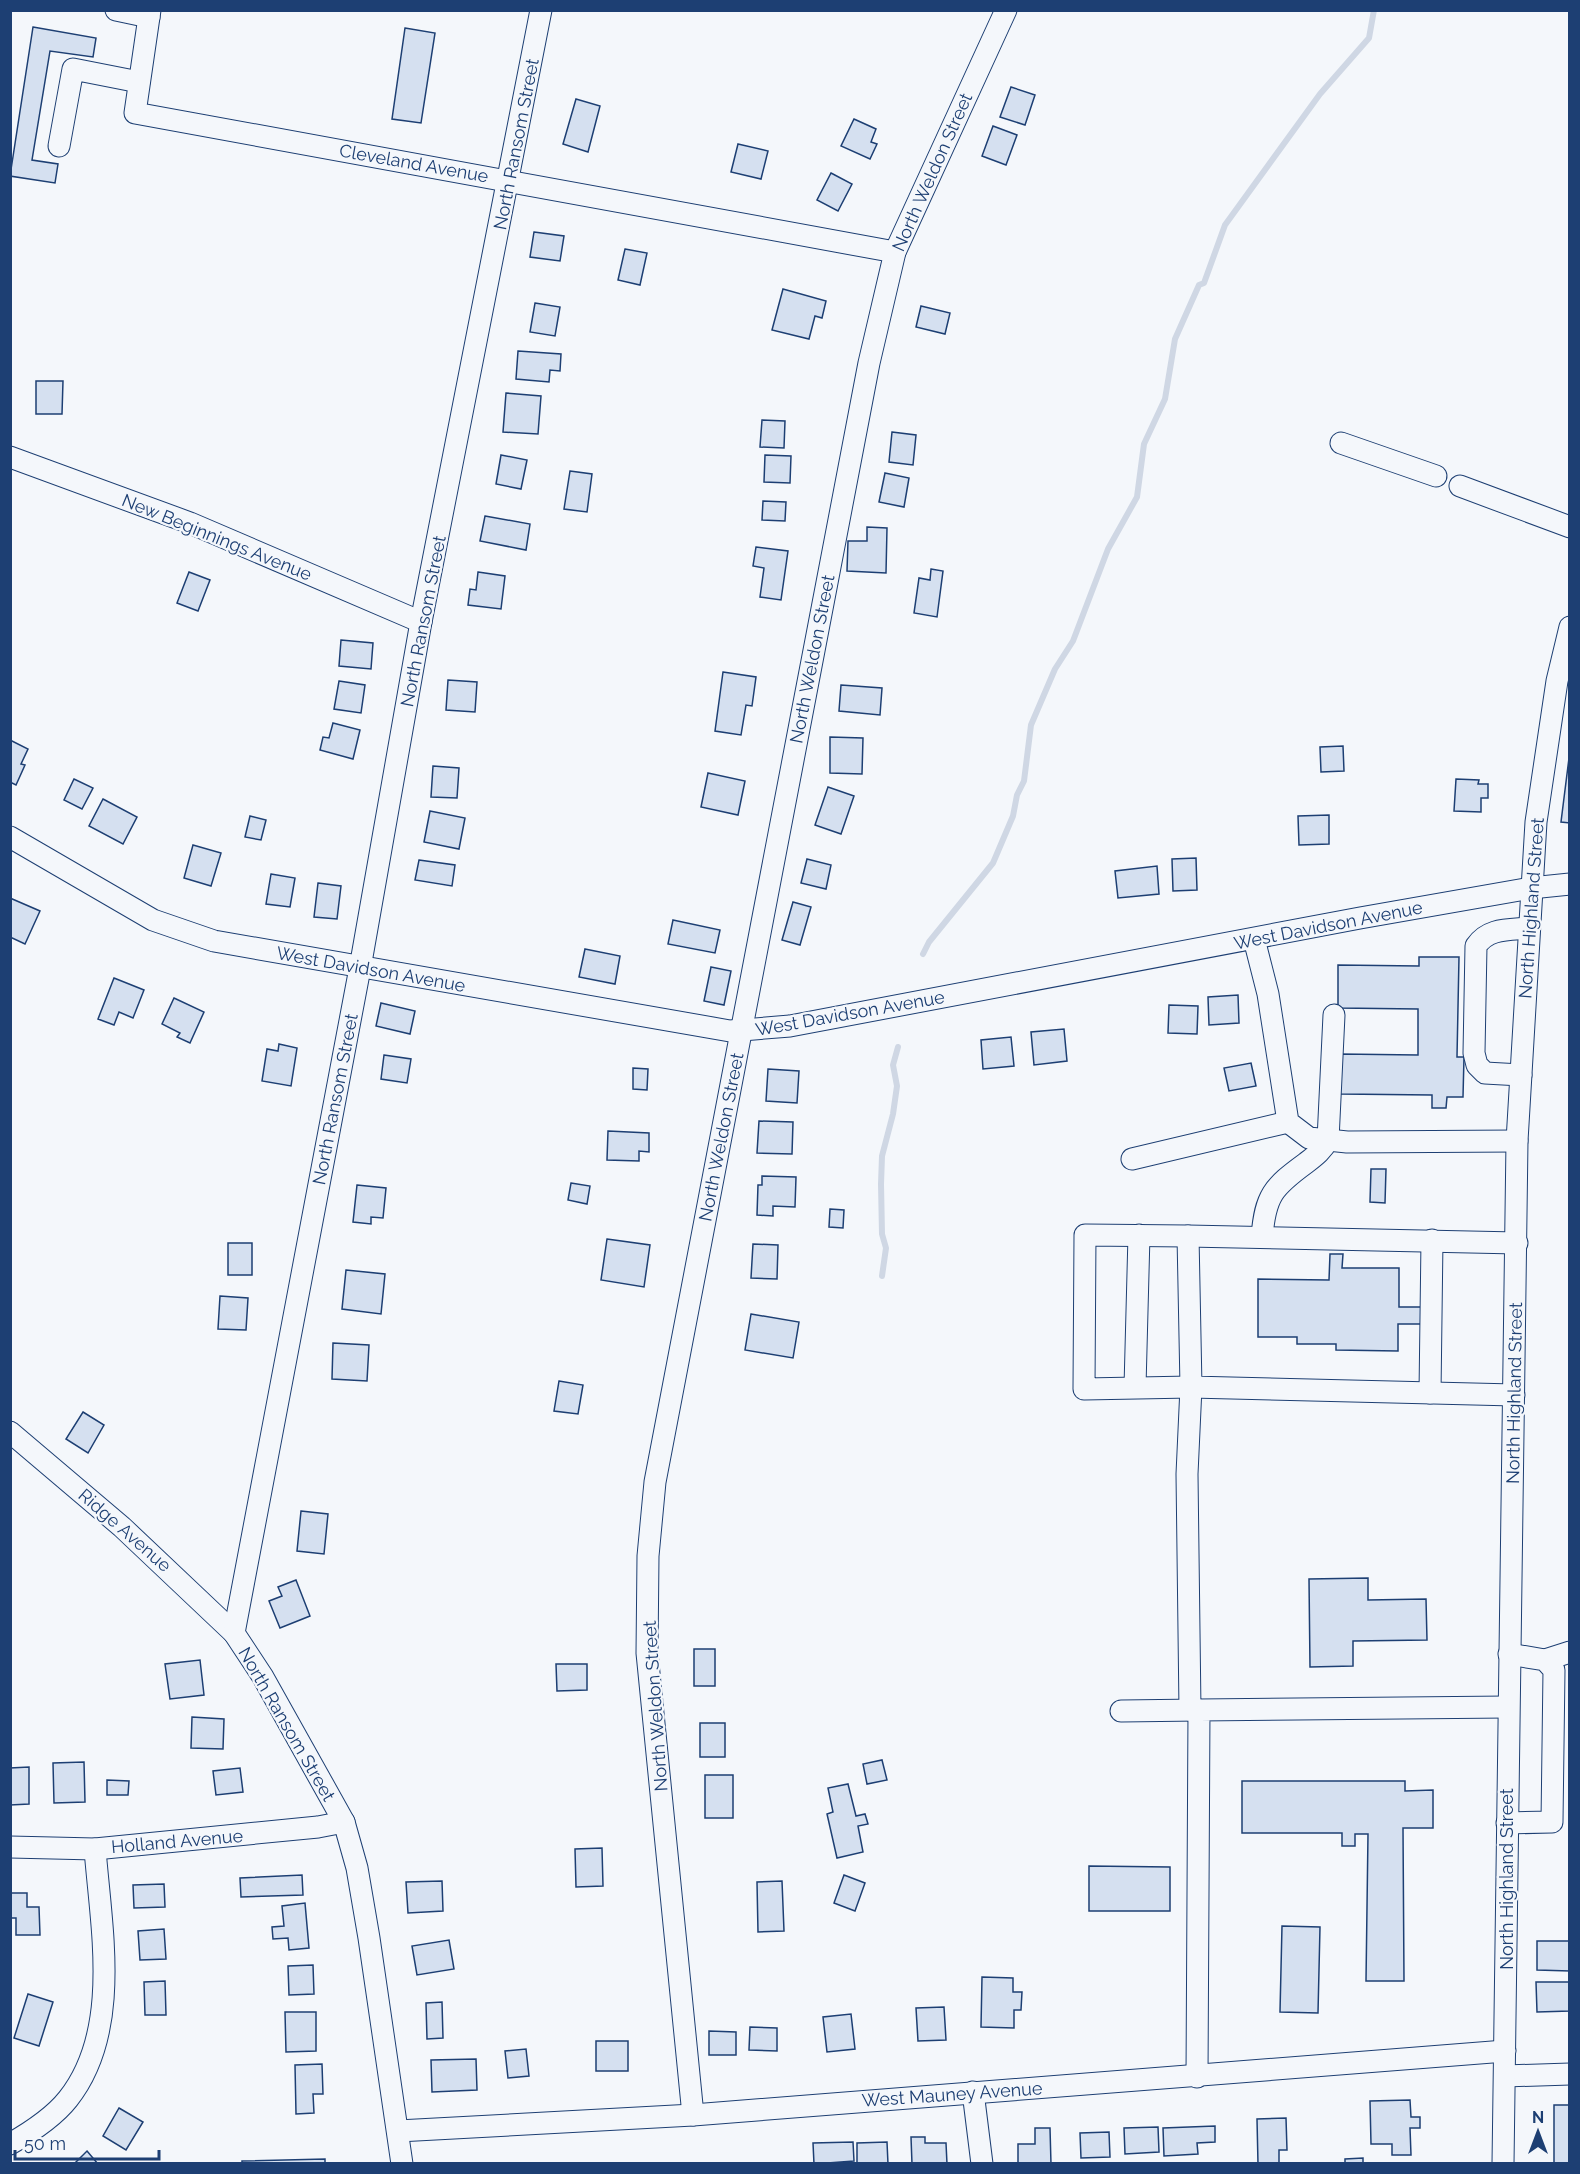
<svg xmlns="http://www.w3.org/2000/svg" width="1580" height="2174" font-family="Raleway,sans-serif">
<rect width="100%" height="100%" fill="#f4f7fb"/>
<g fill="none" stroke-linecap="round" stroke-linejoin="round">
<g stroke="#cfd7e4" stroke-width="6">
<polyline points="923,954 929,942 993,863 1013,816 1017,795 1024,781 1031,725 1055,669 1073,641 1108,549 1137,497 1144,444 1165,399 1175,339 1199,285 1204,283 1225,225 1320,94 1369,38 1374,10"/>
<polyline points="882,1276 886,1248 882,1234 881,1184 882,1156 893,1114 897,1086 893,1065 898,1047"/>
</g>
</g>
<g fill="#d5e0f0" stroke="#1d3f73" stroke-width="1.5">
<polygon points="33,27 96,38 93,57 50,51 32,160 58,164 55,183 10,176"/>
<polygon points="405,28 435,33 421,123 392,119"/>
<polygon points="1011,87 1035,95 1025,125 1000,117"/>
<polygon points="576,99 600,106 588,152 563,144"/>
<polygon points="854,119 876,129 871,142 877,144 870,159 841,146"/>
<polygon points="993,126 1017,135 1006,165 982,156"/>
<polygon points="738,144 768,151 761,179 731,172"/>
<polygon points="831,173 852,184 838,211 817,200"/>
<polygon points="534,232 564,236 560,261 530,257"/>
<polygon points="625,249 647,253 640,285 618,280"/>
<polygon points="783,289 826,301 822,318 815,316 809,339 772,330"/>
<polygon points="535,303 560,307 555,336 530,332"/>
<polygon points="921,306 950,313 945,334 916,327"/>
<polygon points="518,351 561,354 560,371 550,370 549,382 516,379"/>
<polygon points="36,381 63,381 62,414 36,414"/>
<polygon points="506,393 541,396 538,434 503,432"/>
<polygon points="762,420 785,421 784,448 760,447"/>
<polygon points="892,432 916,435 913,465 889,462"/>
<polygon points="501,455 527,460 521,489 496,484"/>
<polygon points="765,455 791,456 790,483 764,482"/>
<polygon points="570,471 592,474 587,512 564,509"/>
<polygon points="885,473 909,478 904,507 879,502"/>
<polygon points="763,501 786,502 785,521 762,520"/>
<polygon points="485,516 530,524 526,550 480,541"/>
<polygon points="867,527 887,528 886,573 847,571 848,541 867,541"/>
<polygon points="756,547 788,551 781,600 760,597 764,568 753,566"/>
<polygon points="931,569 943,571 937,617 914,613 919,578 930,580"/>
<polygon points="189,572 210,580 198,611 177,603"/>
<polygon points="478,572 505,576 501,609 468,605 470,589 476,590"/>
<polygon points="341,640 373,643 371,669 339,666"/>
<polygon points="723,672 756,677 752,706 746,705 741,735 715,731"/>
<polygon points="448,680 477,682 475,712 446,710"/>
<polygon points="339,681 365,685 361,713 334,709"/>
<polygon points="841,685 882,688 880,715 839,711"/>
<polygon points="333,723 360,730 353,759 320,750 323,737 329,738"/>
<polygon points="830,737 863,738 862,774 830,773"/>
<polygon points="10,740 28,749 21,764 25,765 16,785 10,782"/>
<polygon points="1343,746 1344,771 1321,772 1320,747"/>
<polygon points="1570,750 1570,823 1561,822"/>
<polygon points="433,766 459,768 457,798 431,797"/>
<polygon points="708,773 745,781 738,815 701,807"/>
<polygon points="74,779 93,788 82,809 64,800"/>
<polygon points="1456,779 1479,780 1478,784 1488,784 1488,798 1481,798 1481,812 1454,811"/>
<polygon points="828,787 854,796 841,834 815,825"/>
<polygon points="103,799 137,817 123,844 89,826"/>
<polygon points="430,811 465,818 459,849 424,842"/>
<polygon points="1329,815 1329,844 1299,845 1298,816"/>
<polygon points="250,816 266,820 261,840 245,837"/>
<polygon points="193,845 221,853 211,886 184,878"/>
<polygon points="1196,858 1197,890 1173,891 1172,859"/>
<polygon points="807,859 831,865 826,889 801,883"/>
<polygon points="419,860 455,865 452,886 415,880"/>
<polygon points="1157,866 1159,894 1118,898 1115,871"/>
<polygon points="271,874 295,878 290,907 266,904"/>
<polygon points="318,883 341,886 337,919 314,917"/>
<polygon points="10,898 40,911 25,944 10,937"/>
<polygon points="793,902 811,907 800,945 782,940"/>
<polygon points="673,920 720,930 715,953 668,944"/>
<polygon points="585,949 620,956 615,984 579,977"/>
<polygon points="1419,957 1459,957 1457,1057 1464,1057 1463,1097 1447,1097 1446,1108 1432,1108 1432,1095 1340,1094 1340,1054 1418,1055 1418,1009 1338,1008 1338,965 1419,966"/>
<polygon points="711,967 731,971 724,1005 704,1001"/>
<polygon points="114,978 144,990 133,1018 119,1012 114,1025 98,1019"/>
<polygon points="1238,995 1239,1023 1209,1025 1208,997"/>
<polygon points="174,998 204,1012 190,1043 177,1037 180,1033 162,1024"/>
<polygon points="381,1003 415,1011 410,1034 376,1026"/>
<polygon points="1169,1005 1198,1006 1197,1034 1168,1033"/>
<polygon points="1064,1029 1067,1061 1034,1065 1031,1032"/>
<polygon points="1011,1037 1014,1066 983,1069 981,1040"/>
<polygon points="279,1044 297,1048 291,1086 262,1081 267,1049 278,1051"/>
<polygon points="384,1055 411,1059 407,1083 381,1079"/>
<polygon points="1251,1063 1256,1086 1229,1091 1224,1068"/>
<polygon points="633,1068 648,1069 647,1090 633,1089"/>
<polygon points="768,1069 799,1071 797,1103 766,1101"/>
<polygon points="759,1121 793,1122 792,1154 757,1153"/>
<polygon points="608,1131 649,1133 649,1152 639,1151 639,1161 607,1160"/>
<polygon points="1371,1169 1386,1169 1385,1203 1370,1202"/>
<polygon points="762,1176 796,1177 795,1207 773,1206 773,1216 757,1215 758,1185 762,1185"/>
<polygon points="571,1183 590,1186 587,1204 568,1200"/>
<polygon points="357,1185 386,1188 383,1218 371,1217 371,1224 353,1222"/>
<polygon points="830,1209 844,1210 843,1228 829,1227"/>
<polygon points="607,1239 650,1245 644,1287 601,1280"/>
<rect x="228" y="1243" width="24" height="32"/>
<polygon points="753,1244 778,1245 777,1279 751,1278"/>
<polygon points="1330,1254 1343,1254 1342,1268 1399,1268 1399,1307 1421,1307 1421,1324 1398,1324 1398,1351 1336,1350 1336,1344 1297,1344 1297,1337 1258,1337 1258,1279 1329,1280"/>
<polygon points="346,1270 385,1274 381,1314 342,1309"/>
<polygon points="220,1296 248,1298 246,1330 218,1329"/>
<polygon points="751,1314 799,1322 793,1358 745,1350"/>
<polygon points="333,1343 369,1345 367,1381 332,1379"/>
<polygon points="559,1381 583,1385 578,1414 554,1411"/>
<polygon points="83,1412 104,1425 88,1453 66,1439"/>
<polygon points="301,1511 328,1514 324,1554 297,1551"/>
<polygon points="1368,1578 1368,1600 1426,1599 1427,1640 1353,1641 1353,1666 1310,1667 1309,1579"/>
<polygon points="296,1580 310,1616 280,1628 269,1601 282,1596 278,1587"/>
<rect x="694" y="1649" width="21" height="37"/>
<polygon points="200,1660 204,1695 170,1699 165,1664"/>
<polygon points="556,1664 587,1664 587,1690 557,1691"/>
<polygon points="192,1717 224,1719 223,1749 191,1748"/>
<rect x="700" y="1723" width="25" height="34"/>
<polygon points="882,1760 887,1780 867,1784 863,1764"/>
<polygon points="84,1762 85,1802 54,1803 53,1763"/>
<polygon points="29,1767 29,1804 10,1805 10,1768"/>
<polygon points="240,1768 243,1792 216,1795 213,1771"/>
<rect x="705" y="1775" width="28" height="43"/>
<polygon points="107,1780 129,1781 128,1795 107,1795"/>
<polygon points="1242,1781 1405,1781 1405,1791 1433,1790 1433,1828 1403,1828 1404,1981 1366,1981 1368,1834 1355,1834 1355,1846 1342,1846 1342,1833 1242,1833"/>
<polygon points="848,1784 856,1816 865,1814 868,1824 858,1826 863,1852 837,1858 827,1814 833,1812 828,1788"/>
<polygon points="602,1848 603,1886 576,1887 575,1849"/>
<polygon points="1089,1866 1170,1867 1170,1911 1089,1911"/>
<polygon points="302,1875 303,1895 241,1897 240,1878"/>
<polygon points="844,1875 865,1883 855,1911 834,1903"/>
<polygon points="442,1881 443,1911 408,1913 406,1882"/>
<polygon points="782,1881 784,1931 758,1932 757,1882"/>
<polygon points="164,1884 165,1907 134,1908 133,1885"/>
<polygon points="10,1893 27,1893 27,1907 39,1907 40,1935 16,1935 16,1918 10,1918"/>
<polygon points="305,1903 309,1948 289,1950 288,1938 273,1939 272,1927 284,1926 282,1906"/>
<polygon points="1282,1926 1320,1927 1318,2013 1280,2012"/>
<polygon points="164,1929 166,1959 140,1960 138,1931"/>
<polygon points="449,1940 454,1969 417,1975 412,1946"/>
<polygon points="1537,1941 1570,1941 1570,1971 1537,1970"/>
<polygon points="313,1965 314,1994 289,1995 288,1966"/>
<polygon points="982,1977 1013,1978 1013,1992 1022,1992 1021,2010 1014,2010 1014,2028 981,2027"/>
<polygon points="165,1981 166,2015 145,2015 144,1982"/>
<polygon points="1536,1982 1570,1982 1570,2011 1537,2012"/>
<polygon points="28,1994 53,2002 39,2046 14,2038"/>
<polygon points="442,2002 443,2038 427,2039 426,2003"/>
<polygon points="944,2007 946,2040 918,2041 916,2008"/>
<polygon points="285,2012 316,2012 316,2051 286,2052"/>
<polygon points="851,2014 855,2049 827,2052 823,2017"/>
<polygon points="750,2027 777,2028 777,2051 749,2050"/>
<polygon points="709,2031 736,2032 736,2055 709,2055"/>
<rect x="596" y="2041" width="32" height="30"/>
<polygon points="526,2049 529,2076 508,2078 505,2051"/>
<polygon points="476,2059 477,2090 432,2092 431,2060"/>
<polygon points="322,2064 323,2094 313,2094 314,2113 296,2114 295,2065"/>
<polygon points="1410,2100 1411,2117 1420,2117 1420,2128 1410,2128 1411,2155 1392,2155 1392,2144 1371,2144 1370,2101"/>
<rect x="1554" y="2105" width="16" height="59"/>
<polygon points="119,2108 143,2122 126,2150 103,2136"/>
<polygon points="1286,2118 1287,2150 1279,2150 1279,2164 1258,2164 1257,2119"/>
<polygon points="1215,2126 1215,2142 1197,2143 1198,2154 1164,2156 1163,2128"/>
<polygon points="1158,2127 1159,2152 1125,2154 1124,2128"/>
<polygon points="1035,2128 1050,2128 1051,2164 1018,2164 1018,2144 1035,2144"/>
<polygon points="1109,2132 1110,2157 1081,2158 1080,2133"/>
<polygon points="911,2137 925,2137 925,2143 946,2143 947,2164 912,2164"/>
<polygon points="853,2142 854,2161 814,2164 813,2143"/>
<polygon points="887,2142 888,2164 857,2164 857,2143"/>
<polygon points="87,2151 98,2164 74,2164"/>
<polygon points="1363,2158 1363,2164 1345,2164 1345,2159"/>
<polygon points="325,2159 325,2164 242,2164 242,2161"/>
</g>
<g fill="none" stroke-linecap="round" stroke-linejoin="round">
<g stroke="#1d3f73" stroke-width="23">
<g id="minor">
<polyline points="116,10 149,17"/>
<polyline points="150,10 135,113 895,252"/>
<polyline points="59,146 73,69 139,82"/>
<polyline points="1341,443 1436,476"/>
<polyline points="10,457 190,523 421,622"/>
<polyline points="1460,486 1570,527"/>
<polyline points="10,837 153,920 214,941 730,1031 790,1026 1360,918 1531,888 1570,884"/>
<polyline points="1254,939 1268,994 1288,1122 1309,1138 1347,1142 1517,1141"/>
<path d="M 1521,1075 L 1485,1073 L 1477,1065 L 1474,1053 L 1476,946 C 1488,928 1508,930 1529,928"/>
<polyline points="1132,1159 1288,1122"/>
<polyline points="1188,1236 1085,1235 1084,1389 1191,1387 1187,1474 1190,1710"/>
<path d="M 1262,1237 C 1265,1196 1273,1187 1306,1163 C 1315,1156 1322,1151 1328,1140 L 1334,1015"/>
<polyline points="1135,1387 1139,1235"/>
<polyline points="1430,1393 1432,1240"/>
<polyline points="1514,1395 1191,1387 1188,1236 1517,1243"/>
<polyline points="10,1432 122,1527 234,1633"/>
<polyline points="1545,1660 1570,1652"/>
<polyline points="1121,1711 1199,1710"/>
<polyline points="1507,1823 1552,1822 1554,1670 1545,1660 1509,1654"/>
<polyline points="10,1847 95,1849 318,1827 344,1822"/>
<polyline points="1505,2076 1570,2074"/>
<polyline points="1197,2077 1199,1710 1508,1707"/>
<polyline points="973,2092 982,2164"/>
<polyline points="693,2115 647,1653 648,1556 655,1482 869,363 895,252 1006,10"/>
<polyline points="398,2131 693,2115 1505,2051"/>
<path d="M 10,2144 C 31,2132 53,2118 68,2099 C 122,2031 101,1928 95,1849"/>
<polyline points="402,2164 369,1938 357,1868 344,1822 263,1677 234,1633 360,968 421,622 541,10"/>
<polyline points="1503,2164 1517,1141 1536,822 1557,681 1570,627"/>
</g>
</g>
<use href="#minor" stroke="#f4f7fb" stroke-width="21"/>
</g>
<g text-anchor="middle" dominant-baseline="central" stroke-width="4.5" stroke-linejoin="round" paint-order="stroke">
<g font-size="18" fill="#1d3f73" stroke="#f4f7fb">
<text transform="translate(516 144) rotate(-79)">North Ransom Street</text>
<text transform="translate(414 163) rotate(10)">Cleveland Avenue</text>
<text transform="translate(932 172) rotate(-66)">North Weldon Street</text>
<text transform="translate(217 537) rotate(22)">New Beginnings Avenue</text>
<text transform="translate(423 621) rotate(-79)">North Ransom Street</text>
<text transform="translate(812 659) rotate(-79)">North Weldon Street</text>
<text transform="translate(1531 908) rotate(-86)">North Highland Street</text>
<text transform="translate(1328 925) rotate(-11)">West Davidson Avenue</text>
<text transform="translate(371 969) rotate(10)">West Davidson Avenue</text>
<text transform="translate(850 1013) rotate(-10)">West Davidson Avenue</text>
<text transform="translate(335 1099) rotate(-79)">North Ransom Street</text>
<text transform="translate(721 1137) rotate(-79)">North Weldon Street</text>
<text transform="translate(1514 1393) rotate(-89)">North Highland Street</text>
<text transform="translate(125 1530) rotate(41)">Ridge Avenue</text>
<text transform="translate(655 1706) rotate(-94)">North Weldon Street</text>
<text transform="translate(287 1724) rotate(60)">North Ransom Street</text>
<text transform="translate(177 1841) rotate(-5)">Holland Avenue</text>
<text transform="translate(1506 1879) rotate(-90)">North Highland Street</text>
<text transform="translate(952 2094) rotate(-4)">West Mauney Avenue</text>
</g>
</g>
<rect width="1580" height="2174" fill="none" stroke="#1d3f73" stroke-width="24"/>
<g transform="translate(1538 2132)" stroke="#f4f7fb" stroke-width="4.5" paint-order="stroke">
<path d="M0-4.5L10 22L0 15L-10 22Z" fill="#1d3f73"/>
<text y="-9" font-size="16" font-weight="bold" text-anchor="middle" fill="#1d3f73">N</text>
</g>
<path d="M15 2150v9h144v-9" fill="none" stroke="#1d3f73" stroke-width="3"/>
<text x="24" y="2150" font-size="18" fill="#1d3f73" stroke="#f4f7fb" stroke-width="4.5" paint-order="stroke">50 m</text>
</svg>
